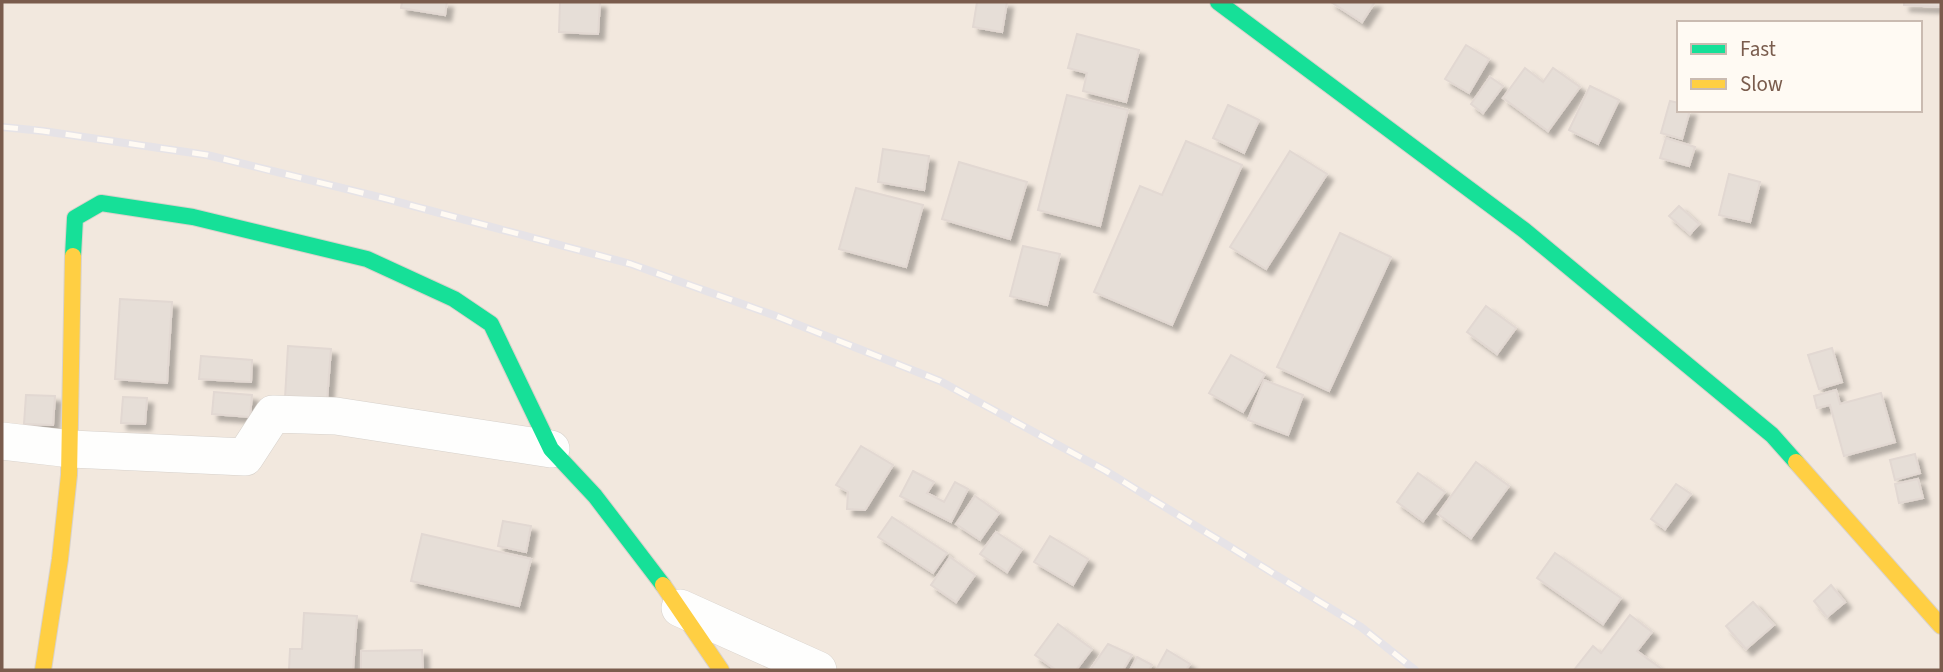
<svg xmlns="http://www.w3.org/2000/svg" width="1943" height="672" font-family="'Source Sans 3',sans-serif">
<defs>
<filter id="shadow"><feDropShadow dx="6" dy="6" stdDeviation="2" flood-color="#0004"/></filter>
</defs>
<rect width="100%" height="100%" fill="#f9f5f0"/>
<path fill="#f2e8de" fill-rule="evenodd" d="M 2,2 L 1941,2 L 1941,670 L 2,670 ZM 1679,23 L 1920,23 L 1920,110 L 1679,110 Z"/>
<g fill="#e6ded7" stroke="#e2d8d2" stroke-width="2" filter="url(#shadow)">
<polygon points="402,2 447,2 445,15 401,8"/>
<polygon points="560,2 600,2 598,34 559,32"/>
<polygon points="977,2 1007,2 1002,32 973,27"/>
<polygon points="1331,2 1375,2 1362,22"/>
<polygon points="1904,2 1941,2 1941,7 1904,5"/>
<polygon points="1077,34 1139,50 1126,102 1083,91 1087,73 1068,68"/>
<polygon points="1466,45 1489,59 1469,93 1445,79"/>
<polygon points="1525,68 1543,82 1553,68 1580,87 1548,131 1503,98"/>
<polygon points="1490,77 1503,86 1483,113 1471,104"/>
<polygon points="1590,86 1619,100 1598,144 1569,130"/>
<polygon points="1067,95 1128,110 1100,226 1038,210"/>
<polygon points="1670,101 1679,103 1679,110 1690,110 1682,139 1661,133"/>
<polygon points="1228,105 1259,120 1244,153 1213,138"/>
<polygon points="1666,138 1695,147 1689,166 1660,158"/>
<polygon points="1186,141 1242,165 1172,325 1094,292 1140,186 1162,195"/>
<polygon points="883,149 929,156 924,190 878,182"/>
<polygon points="1290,151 1327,174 1266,269 1230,247"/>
<polygon points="959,162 1027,182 1010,239 942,219"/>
<polygon points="1729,174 1760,182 1750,222 1719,215"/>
<polygon points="856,188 923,205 906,267 839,249"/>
<polygon points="1679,206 1699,224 1690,234 1669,216"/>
<polygon points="1340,233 1391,257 1329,391 1277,367"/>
<polygon points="1023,246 1060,254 1047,305 1010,296"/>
<polygon points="120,299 172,302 167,383 115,379"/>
<polygon points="1486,306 1516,328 1497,354 1467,332"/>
<polygon points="288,346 331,349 327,400 285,398"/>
<polygon points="1832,348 1842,382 1819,389 1808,355"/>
<polygon points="1231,355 1265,374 1243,412 1209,393"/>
<polygon points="201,356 252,360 251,382 199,379"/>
<polygon points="1264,380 1303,395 1288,435 1248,420"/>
<polygon points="1836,390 1840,404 1881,393 1895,442 1844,456 1830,405 1817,408 1814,396"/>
<polygon points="214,392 252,395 250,417 212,414"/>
<polygon points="26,395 55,396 53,425 24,424"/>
<polygon points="123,397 147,398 145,424 121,423"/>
<polygon points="861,446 893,465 865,510 847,509 848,492 836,485"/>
<polygon points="1915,454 1920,473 1895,480 1890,460"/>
<polygon points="1476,462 1509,486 1471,538 1438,514"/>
<polygon points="913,471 934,482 927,493 944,502 955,482 968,489 951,522 900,496"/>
<polygon points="1418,473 1445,492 1423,521 1397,502"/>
<polygon points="1918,479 1923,498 1899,503 1895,484"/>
<polygon points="1676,484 1691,494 1665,529 1651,519"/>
<polygon points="975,496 999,513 980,540 956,524"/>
<polygon points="892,517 947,553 933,573 878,537"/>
<polygon points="503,521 531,526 526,552 498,546"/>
<polygon points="996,532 1022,549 1007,572 980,554"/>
<polygon points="422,534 531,559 519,606 411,581"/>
<polygon points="1050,536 1088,559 1073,585 1034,562"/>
<polygon points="1555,553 1621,598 1603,624 1537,578"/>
<polygon points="950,557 975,575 956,602 931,585"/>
<polygon points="1831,585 1845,602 1827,617 1814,601"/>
<polygon points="1753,602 1774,625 1746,649 1726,626"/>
<polygon points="304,613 357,616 353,670 289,670 290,649 302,649"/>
<polygon points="1630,615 1652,632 1637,651 1663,670 1574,670 1593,646 1601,653"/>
<polygon points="1058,624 1092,649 1076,670 1056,670 1035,655"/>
<polygon points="1108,644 1132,655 1123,670 1090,670"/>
<polygon points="422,650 423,670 361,670 361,651"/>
<polygon points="1167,650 1190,664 1186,670 1156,670"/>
<polygon points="1137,657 1152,665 1149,670 1130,670"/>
</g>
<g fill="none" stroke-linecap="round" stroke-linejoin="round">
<g stroke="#d7d1cb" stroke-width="38">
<g id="street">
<polyline points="2,441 71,449 245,457 273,414 336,416 551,449"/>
<polyline points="680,608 818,670"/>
</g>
</g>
<g stroke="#d9d2cb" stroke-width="18">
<g id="fast">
<polyline points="1218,2 1524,230 1772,435 1796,462"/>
<polyline points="73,256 75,218 101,203 193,217 367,259 454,299 491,324 551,449 595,496 663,585"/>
</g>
</g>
<g stroke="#d9d2cb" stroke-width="18">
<g id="slow">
<polyline points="1796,462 1941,626"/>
<polyline points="663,585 721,670"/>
<polyline points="43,670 60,559 69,475 73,256"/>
</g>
</g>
<use href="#street" stroke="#fefefd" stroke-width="37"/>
<use href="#fast" stroke="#16e098" stroke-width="16"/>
<use href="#slow" stroke="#ffcf43" stroke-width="16"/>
<g stroke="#e6e3e7" stroke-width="8">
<polyline id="rail" points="2,127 43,131 207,155 387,199 631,264 776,316 940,381 1106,471 1361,627 1415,670"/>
</g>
<use href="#rail" stroke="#fffaf3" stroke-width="5" stroke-dasharray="16" stroke-linecap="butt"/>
</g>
<rect width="1943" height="672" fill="none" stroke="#7a5c4d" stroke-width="7"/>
<rect x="1677" y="21" width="245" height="91" fill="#fffaf3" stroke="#cabbb1" stroke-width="2"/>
<rect x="1691" y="44" width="35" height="10" fill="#16e098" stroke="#cabbb1" stroke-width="2"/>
<text x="1740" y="56" font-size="21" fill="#7a5c4d">Fast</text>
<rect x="1691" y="79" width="35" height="10" fill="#ffcf43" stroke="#cabbb1" stroke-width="2"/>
<text x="1740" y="91" font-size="21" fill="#7a5c4d">Slow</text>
</svg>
